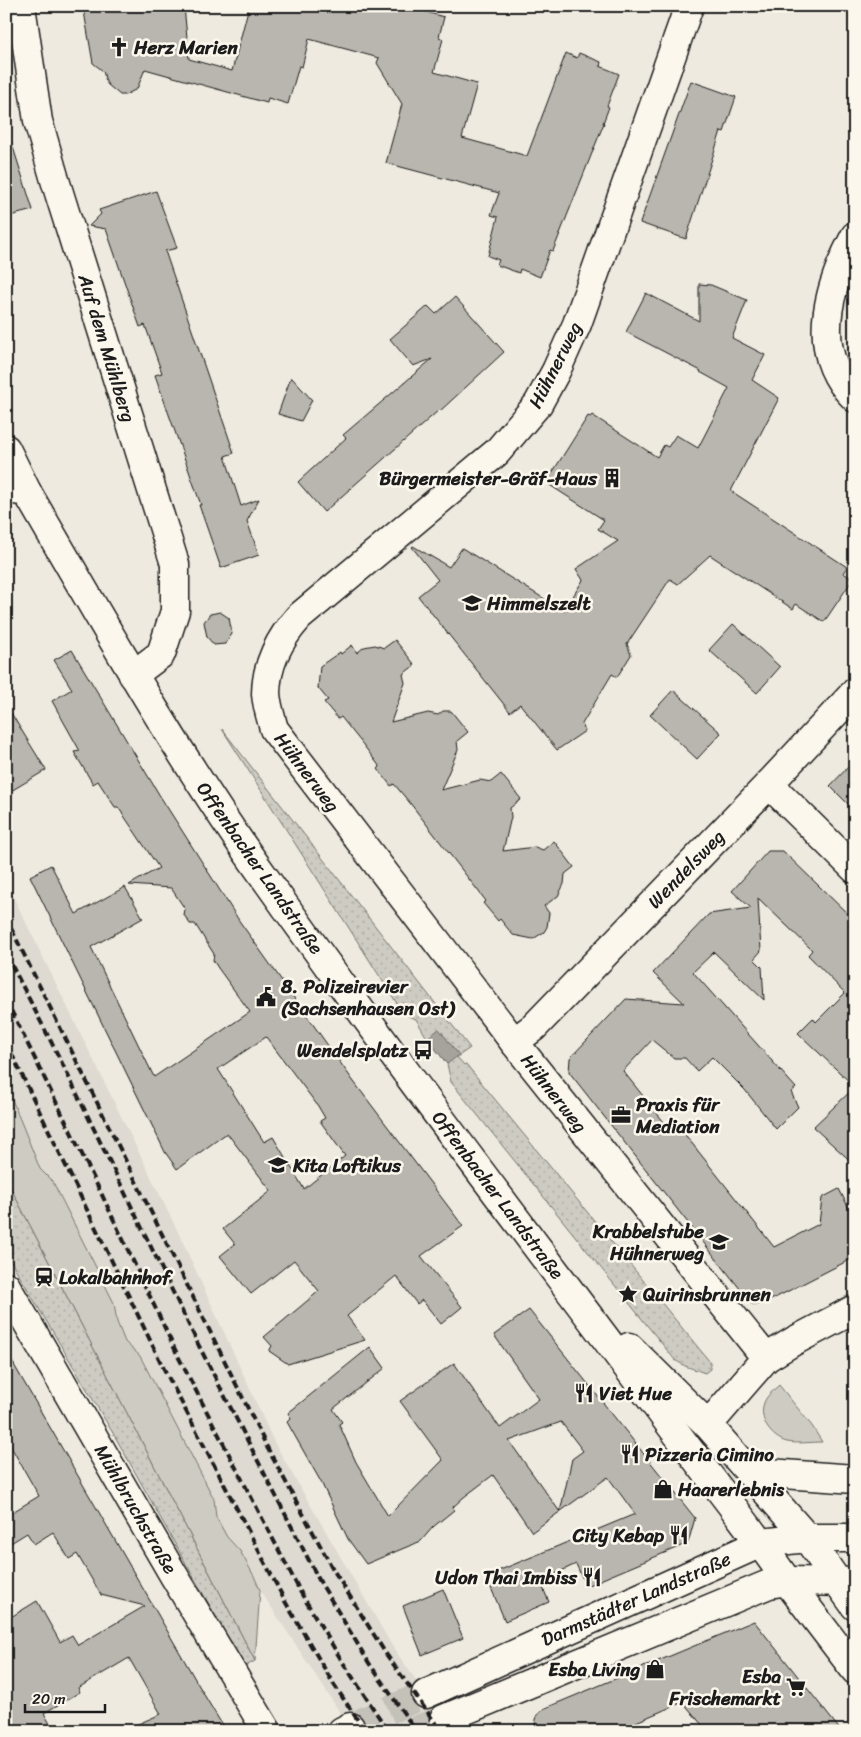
<svg xmlns="http://www.w3.org/2000/svg" width="861" height="1737" font-family="Sriracha,sans-serif">
  <style>
    .built { fill: #dedad1 }
    .grass { fill: #ceccc2; stroke: #75746f }
    .park { fill: url(#park-dots); stroke: #75746f }
    .water { fill: #a6a39d; stroke: #6f6d69 }
    .building { fill: #b9b6af; stroke: #1c1c1c; fill-rule: evenodd }
    .lines { fill: none; stroke-linecap: round; stroke-linejoin: round }
    .primary-tunnel { stroke: #c4c1b8; stroke-width: 28; stroke-dasharray: 28 14; stroke-linecap: butt }
    .street-casing { stroke: #1c1c1c; stroke-width: 31 }
    .secondary-casing { stroke: #1c1c1c; stroke-width: 31 }
    .primary-casing { stroke: #1c1c1c; stroke-width: 31 }
    .street { stroke: #fbf7ec; stroke-width: 28 }
    .secondary { stroke: #fbf7ec; stroke-width: 28 }
    .primary { stroke: #fbf7ec; stroke-width: 28 }
    .rail { stroke: #1c1c1c; stroke-width: 4; stroke-dasharray: 8 4; stroke-linecap: butt }
    .labels { text-anchor: middle; dominant-baseline: central; stroke-width: 5; stroke-linejoin: round; paint-order: stroke }
    .poi-label { font-size: 19px; font-weight: bold; fill: #1c1c1c; stroke: #fbf7ec; text-anchor: start }
    .street-label { font-size: 19px; fill: #1c1c1c; stroke: #fbf7ec }
  </style>
  <defs>
    <pattern id="park-dots" width="8" height="8" patternUnits="userSpaceOnUse" patternTransform="scale(1.25)"><rect width="8" height="8" fill="#ceccc2"/><path d="M2 2h.1M6 6h.1" fill="none" stroke="#b0afa6" stroke-width="1.8" stroke-linecap="round"/></pattern>
  </defs>
  <rect width="100%" height="100%" fill="#eeeadf"/>
  <filter id="ink" filterUnits="userSpaceOnUse"><feTurbulence type="fractalNoise" baseFrequency=".02" numOctaves="2"/><feDisplacementMap in="SourceGraphic" scale="10" xChannelSelector="R" yChannelSelector="G"/><feConvolveMatrix kernelMatrix="1 2 1 2 8 2 1 2 1" color-interpolation-filters="sRGB"/></filter>
  <g filter="url(#ink)">
    <polygon class="built" points="6,882 180,1236 275,1444 394,1649 452,1731 352,1731 260,1590 254,1576 240,1551 227,1537 216,1517 214,1499 140,1356 125,1342 117,1322 114,1303 53,1182 40,1169 9,1092 9,1082 6,1075"/>
    <g class="grass">
      <polygon points="6,1075 9,1082 9,1092 40,1169 53,1182 114,1303 117,1322 125,1342 140,1356 214,1499 216,1517 227,1537 240,1551 254,1576 260,1590 255,1661 6,1179"/>
      <path d="M779,1385L812,1426L822,1442C811,1442 798,1444 787,1442C771,1438 758,1419 764,1403C766,1396 774,1390 779,1385Z"/>
    </g>
    <g class="park">
      <polygon points="222,729 470,1048 457,1057 464,1065 466,1064 710,1362 710,1369 705,1373 685,1366 675,1360 451,1082 447,1064 427,1038 416,1019 408,1016 398,1005"/>
      <polygon points="6,1179 255,1661 244,1667 117,1440 6,1253"/>
    </g>
    <polygon class="water" points="439,1029 459,1055 447,1064 427,1038"/>
    <g class="building">
      <polygon points="83,6 184,6 189,59 232,71 249,6 404,6 444,17 439,37 443,39 434,72 477,84 462,138 527,156 566,53 577,58 579,53 601,62 600,66 619,74 607,106 609,107 603,123 604,123 553,251 550,250 540,277 520,269 519,273 497,265 499,260 488,256 498,217 491,215 499,193 386,163 402,104 377,63 379,58 309,39 302,67 299,66 288,104 268,98 267,103 145,69 137,89 125,95 120,95 108,85 106,82 103,71 93,63"/>
      <polygon points="691,81 736,97 724,132 721,131 686,239 640,223"/>
      <polygon points="6,141 11,141 33,210 6,217"/>
      <polygon points="156,191 177,248 165,251 234,453 225,456 241,506 259,499 247,521 259,555 221,568 199,505 201,505 155,375 162,373 145,325 140,327 106,229 89,226 101,214 99,210"/>
      <polygon points="699,284 711,285 747,300 732,338 765,355 752,380 779,398 731,491 847,567 843,573 853,579 824,622 796,604 793,609 710,555 678,584 670,579 627,644 631,655 617,677 612,674 582,724 585,731 557,750 520,704 510,712 418,596 438,580 412,547 413,546 449,567 462,548 564,611 583,580 576,569 618,541 598,529 604,520 548,484 547,481 588,416 590,417 592,415 657,457 664,445 668,447 676,435 698,448 729,388 700,372 701,371 626,332 646,293 699,321"/>
      <polygon points="455,297 504,352 440,411 439,410 324,512 298,482 300,480 346,438 343,435 432,359 413,366 390,339 428,306 436,314"/>
      <polygon points="291,377 312,400 301,421 278,414"/>
      <polygon points="220,612 229,618 232,634 225,644 214,645 207,637 204,622 210,614"/>
      <polygon points="733,624 780,667 757,693 709,650"/>
      <polygon points="395,640 415,665 403,674 405,683 391,722 428,713 438,715 443,711 451,711 468,732 457,741 458,750 441,790 480,780 491,782 501,774 521,799 510,808 511,817 503,851 535,847 543,850 554,841 574,867 565,874 564,884 558,896 544,906 549,913 547,927 544,932 533,939 513,935 500,919 498,921 483,903 486,901 410,803 394,784 391,786 378,769 380,767 361,742 341,717 338,719 324,702 328,700 318,688 320,666 340,652 341,654 352,645 357,653 364,647 375,645 384,648"/>
      <path d="M72,650L160,796L240,922L354,1082L463,1226L421,1256L462,1307L441,1324L422,1300L417,1304L396,1276L347,1316L365,1340L288,1364L269,1351L272,1346L264,1337L319,1291L294,1260L251,1294L220,1256L235,1244L223,1229L271,1191L227,1133L177,1169L165,1152L30,876L51,865L76,914L125,887L143,918L91,947L154,1077L250,1012L218,968L213,960L214,954L195,924H190L184,915L185,909L171,888L129,885L159,868L118,807H115L98,781L93,784L74,752L80,751L52,701L72,689L54,660ZM266,1037L318,1106L325,1118L320,1121L345,1156L304,1189L273,1137L264,1142L218,1069Z"/>
      <polygon points="673,690 721,733 697,759 650,715"/>
      <polygon points="6,705 46,770 6,794"/>
      <polygon points="855,760 855,811 830,786"/>
      <polygon points="768,851 783,851 855,921 855,1165 813,1127 855,1087 798,1033 813,1018 816,1022 845,993 808,955 812,950 758,898 761,951 754,959 762,967 764,1000 714,952 693,972 796,1088 791,1092 798,1107 776,1129 745,1090 712,1057 697,1071 685,1058 674,1058 652,1040 623,1071 672,1132 679,1127 774,1247 819,1224 822,1198 839,1189 855,1220 855,1257 763,1304 752,1304 569,1072 570,1058 626,999 684,1003 653,973 709,914 751,908 732,891"/>
      <path d="M529,1310L695,1518L688,1543L586,1586L576,1564L540,1581L549,1602L505,1621L486,1576L635,1514L608,1477L532,1532L493,1475L464,1497L453,1507L454,1510L433,1527L421,1541L366,1564L348,1539L321,1482L287,1422L291,1418L288,1413L370,1347L385,1368L333,1409L342,1422L339,1424L356,1462L388,1516L443,1460L400,1401L454,1363L500,1428L539,1399L494,1335ZM561,1422L583,1451L572,1459L560,1512L509,1441Z"/>
      <polygon points="6,1351 206,1698 226,1731 122,1731 161,1714 129,1658 78,1688 80,1692 44,1713 54,1731 6,1731 6,1620 37,1601 60,1642 72,1635 78,1645 145,1606 101,1595 77,1554 69,1559 53,1532 34,1544 27,1533 6,1546 6,1516 39,1496 6,1438"/>
      <polygon points="443,1589 463,1638 422,1655 403,1606"/>
      <polygon points="754,1621 841,1731 707,1731 683,1702 615,1731 533,1731 537,1716 543,1709"/>
    </g>
    <g class="lines">
      <g class="primary-tunnel">
        <polyline points="350,1727 426,1694"/>
        <polyline points="413,1731 444,1719"/>
      </g>
      <defs>
        <g id="street">
          <polyline points="21,6 38,121 55,180 175,564 175,611 161,654 133,675"/>
          <path d="M689,6L577,324L556,371L538,404L497,452L299,617C280,638 266,665 266,694C267,706 271,718 274,729L514,1042L766,1358"/>
          <path d="M855,236C828,287 808,352 855,398"/>
          <polyline points="769,784 855,869"/>
          <polyline points="514,1042 534,1027 769,784 855,692"/>
          <polyline points="6,1286 173,1574 267,1731"/>
          <polyline points="708,1425 766,1358 794,1341 855,1309"/>
        </g>
        <g id="secondary">
          <polyline points="6,449 27,492"/>
          <polyline points="787,1581 855,1670"/>
          <polyline points="837,1581 855,1606"/>
        </g>
        <g id="primary">
          <path d="M6,489L27,492C103,623 177,755 265,878C394,1060 530,1237 663,1415C704,1471 748,1524 787,1581"/>
          <polyline points="629,1347 708,1425 807,1538 837,1581"/>
          <polyline points="743,1464 769,1473 855,1479"/>
          <polyline points="426,1694 761,1543 807,1538 855,1538"/>
          <polyline points="444,1719 769,1584 787,1581 855,1582"/>
          <polyline points="342,1731 350,1727"/>
        </g>
      </defs>
      <use href="#street" class="street-casing"/>
      <use href="#secondary" class="secondary-casing"/>
      <use href="#primary" class="primary-casing"/>
      <use href="#street" class="street"/>
      <use href="#secondary" class="secondary"/>
      <use href="#primary" class="primary"/>
      <g class="rail">
        <polyline points="6,918 268,1449 334,1571 386,1654 441,1731"/>
        <polyline points="6,954 62,1063 199,1346 319,1580 369,1663 416,1731"/>
        <polyline points="6,1000 102,1195 179,1358 301,1593 342,1661 388,1731"/>
        <polyline points="6,1042 163,1367 286,1603 333,1683 365,1731"/>
      </g>
    </g>
  </g>
  <defs>
    <symbol id="church-bare" viewBox="-9 -9 18 18"><path d="M-1.2-6h2.4v3.5h3.3v2.4h-3.3V6h-2.4V-.1h-3.3v-2.4h3.3Z" fill="#1c1c1c" stroke="#fbf7ec" stroke-width="2.5" paint-order="stroke"/></symbol>
    <symbol id="building-bare" viewBox="-9 -9 18 18"><path d="M-4-6H4V6H1V3H-1V6H-4ZM-2.5-4.3h1.7v1.8h-1.7ZM.8-4.3h1.7v1.8H.8ZM-2.5-1h1.7V.8h-1.7ZM.8-1h1.7V.8H.8Z" fill="#1c1c1c" stroke="#fbf7ec" stroke-width="2.5" paint-order="stroke"/></symbol>
    <symbol id="school-bare" viewBox="-9 -9 18 18"><path d="M0-5L7-2L0 1L-7-2ZM-4 1L0 2.5L4 1V4Q0 6-4 4Z" fill="#1c1c1c" stroke="#fbf7ec" stroke-width="2.5" paint-order="stroke"/></symbol>
    <symbol id="civic-bare" viewBox="-9 -9 18 18"><path d="M-.6-6.5H3V-4.5H.6V-3L4-1V1h2V6H-6V1h2V-1L-.6-3ZM-1.2 2.5V6h2.4V2.5Z" fill="#1c1c1c" stroke="#fbf7ec" stroke-width="2.5" paint-order="stroke"/></symbol>
    <symbol id="bus-bare" viewBox="-9 -9 18 18"><path d="M-5-6H5V4H4V6H2V4H-2V6H-4V4H-5ZM-3.5-4V0h7V-4ZM-3.5 1.2v1.5H-2V1.2ZM2 1.2v1.5H3.5V1.2Z" fill="#1c1c1c" stroke="#fbf7ec" stroke-width="2.5" paint-order="stroke"/></symbol>
    <symbol id="office-bare" viewBox="-9 -9 18 18"><path d="M-6-3h4V-5.5h4V-3h4V5H-6ZM-1-4.5V-3h2v-1.5ZM-6 0V1H6V0Z" fill="#1c1c1c" stroke="#fbf7ec" stroke-width="2.5" paint-order="stroke"/></symbol>
    <symbol id="station-bare" viewBox="-9 -9 18 18"><path d="M-3-6H3Q5-6 5-4V2Q5 4 3 4L4.5 6H3L1.5 4h-3L-3 6H-4.5L-3 4Q-5 4-5 2V-4Q-5-6-3-6ZM-3.5-4v3h7v-3ZM-3.5 1v1.5H-2V1ZM2 1v1.5H3.5V1Z" fill="#1c1c1c" stroke="#fbf7ec" stroke-width="2.5" paint-order="stroke"/></symbol>
    <symbol id="sight-bare" viewBox="-9 -9 18 18"><path d="M0-6L1.8-2.2L6-1.7L2.9 1.2L3.7 5.4L0 3.3L-3.7 5.4L-2.9 1.2L-6-1.7L-1.8-2.2Z" fill="#1c1c1c" stroke="#fbf7ec" stroke-width="2.5" paint-order="stroke"/></symbol>
    <symbol id="restaurant-bare" viewBox="-9 -9 18 18"><path d="M-5-6h1v4h1v-4h1v4h1v-4h1v5L-1.5 .5V6h-2V.5L-5-1ZM5-6V6H3V1.5H1.5Q1.5-4 5-6Z" fill="#1c1c1c" stroke="#fbf7ec" stroke-width="2.5" paint-order="stroke"/></symbol>
    <symbol id="shop-bare" viewBox="-9 -9 18 18"><path d="M-5-2.5h2.3a2.7 3.5 0 0 1 5.4 0H5L5.5 6h-11ZM-1.5-2.5h3a1.5 2.3 0 0 0-3 0Z" fill="#1c1c1c" stroke="#fbf7ec" stroke-width="2.5" paint-order="stroke"/></symbol>
    <symbol id="supermarket-bare" viewBox="-9 -9 18 18"><path d="M-6-5.5h2.5l.6 2H6L4.5 2H-2.5L-4.4-4H-6ZM-1.5 3.2a1.3 1.3 0 1 0 .1 0ZM3 3.2a1.3 1.3 0 1 0 .1 0Z" fill="#1c1c1c" stroke="#fbf7ec" stroke-width="2.5" paint-order="stroke"/></symbol>
  </defs>
  <g fill-rule="evenodd">
    <use href="#church-bare" x="105" y="33" width="28" height="28"/>
    <use href="#building-bare" x="598" y="464" width="28" height="28"/>
    <use href="#school-bare" x="458" y="589" width="28" height="28"/>
    <use href="#civic-bare" x="252" y="983" width="28" height="28"/>
    <use href="#bus-bare" x="409" y="1036" width="28" height="28"/>
    <use href="#office-bare" x="607" y="1101" width="28" height="28"/>
    <use href="#school-bare" x="264" y="1151" width="28" height="28"/>
    <use href="#school-bare" x="705" y="1228" width="28" height="28"/>
    <use href="#station-bare" x="30" y="1263" width="28" height="28"/>
    <use href="#sight-bare" x="614" y="1280" width="28" height="28"/>
    <use href="#restaurant-bare" x="570" y="1379" width="28" height="28"/>
    <use href="#restaurant-bare" x="616" y="1440" width="28" height="28"/>
    <use href="#shop-bare" x="649" y="1475" width="28" height="28"/>
    <use href="#restaurant-bare" x="665" y="1521" width="28" height="28"/>
    <use href="#restaurant-bare" x="578" y="1563" width="28" height="28"/>
    <use href="#shop-bare" x="641" y="1655" width="28" height="28"/>
    <use href="#supermarket-bare" x="782" y="1673" width="28" height="28"/>
  </g>
  <g class="labels">
    <g class="poi-label">
      <text x="134" y="47">Herz Marien</text>
      <text x="597" y="478" text-anchor="end">Bürgermeister-Gräf-Haus</text>
      <text x="487" y="603">Himmelszelt</text>
      <text x="281" y="986">8. Polizeirevier<tspan x="281" dy="22">(Sachsenhausen Ost)</tspan></text>
      <text x="408" y="1050" text-anchor="end">Wendelsplatz</text>
      <text x="636" y="1104">Praxis für<tspan x="636" dy="22">Mediation</tspan></text>
      <text x="293" y="1165">Kita Loftikus</text>
      <text x="704" y="1231" text-anchor="end">Krabbelstube<tspan x="704" dy="22">Hühnerweg</tspan></text>
      <text x="59" y="1277">Lokalbahnhof</text>
      <text x="643" y="1294">Quirinsbrunnen</text>
      <text x="599" y="1393">Viet Hue</text>
      <text x="645" y="1454">Pizzeria Cimino</text>
      <text x="678" y="1489">Haarerlebnis</text>
      <text x="664" y="1535" text-anchor="end">City Kebap</text>
      <text x="577" y="1577" text-anchor="end">Udon Thai Imbiss</text>
      <text x="640" y="1669" text-anchor="end">Esba Living</text>
      <text x="781" y="1676" text-anchor="end">Esba<tspan x="781" dy="22">Frischemarkt</tspan></text>
    </g>
    <g class="street-label">
      <text transform="translate(107 348) rotate(73)">Auf dem Mühlberg</text>
      <text transform="translate(555 365) rotate(-63)">Hühnerweg</text>
      <text transform="translate(307 772) rotate(53)">Hühnerweg</text>
      <text transform="translate(260 868) rotate(55)">Offenbacher Landstraße</text>
      <text transform="translate(686 869) rotate(-46)">Wendelsweg</text>
      <text transform="translate(554 1093) rotate(52)">Hühnerweg</text>
      <text transform="translate(498 1195) rotate(53)">Offenbacher Landstraße</text>
      <text transform="translate(136 1509) rotate(60)">Mühlbruchstraße</text>
      <text transform="translate(636 1599) rotate(-24)">Darmstädter Landstraße</text>
    </g>
  </g>
  <rect width="861" height="1737" fill="none" stroke="#fbf7ec" stroke-width="25"/>
  <rect x="12" y="12" width="836" height="1712" fill="none" stroke="#1c1c1c" stroke-width="2" filter="url(#ink)"/>
  <path d="M25 1704v8h80v-8" fill="none" stroke="#1c1c1c" stroke-width="2.5"/>
  <text x="32" y="1704" font-size="15" fill="#1c1c1c" stroke="#fbf7ec" stroke-width="4" paint-order="stroke">20 m</text>
</svg>
